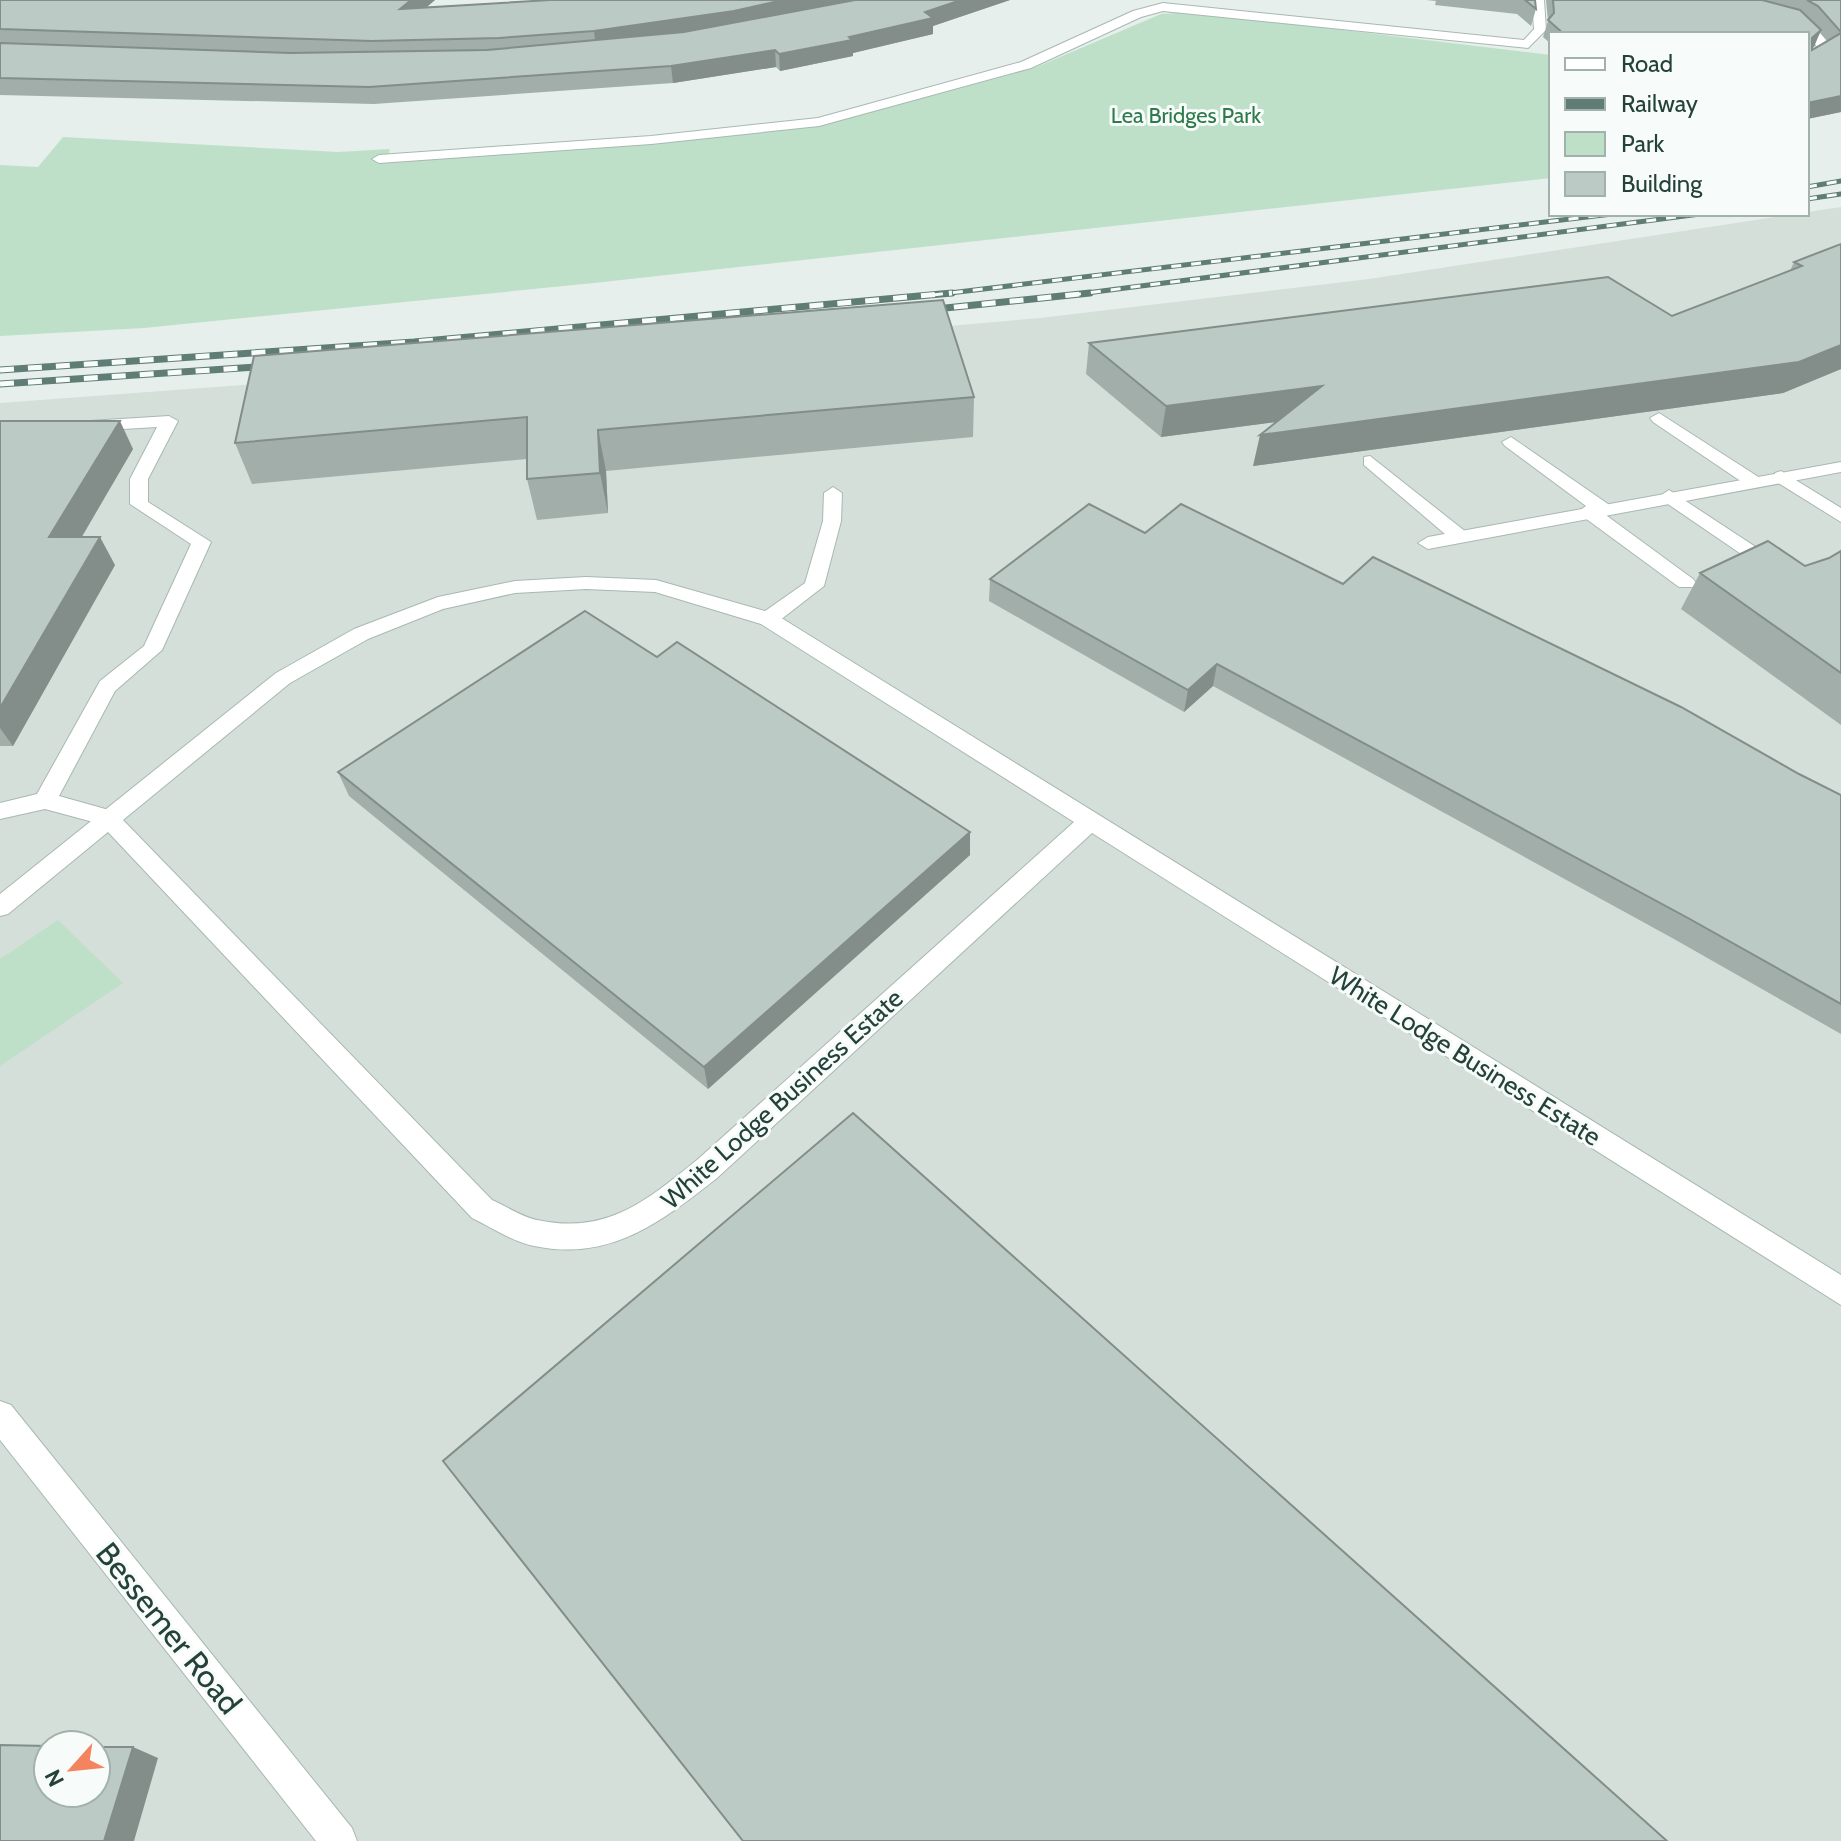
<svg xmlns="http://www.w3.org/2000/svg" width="1841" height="1841" font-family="Cabin,sans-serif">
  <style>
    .built { fill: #d4dfda; fill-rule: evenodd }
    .green { fill: #bfe0c8 }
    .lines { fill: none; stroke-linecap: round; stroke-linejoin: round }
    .service-casing { stroke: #a8b8b2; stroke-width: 2 }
    .minor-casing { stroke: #a8b8b2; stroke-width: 2 }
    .service { fill: #fff; fill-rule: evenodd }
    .minor { fill: #fff; fill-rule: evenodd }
    .rail-far1-casing { stroke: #5f7d75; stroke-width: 5 }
    .rail-casing { stroke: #5f7d75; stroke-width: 7 }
    .rail-far1 { stroke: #f7fbf9; stroke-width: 3; stroke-dasharray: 10; stroke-linecap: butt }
    .rail { stroke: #f7fbf9; stroke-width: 5; stroke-dasharray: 14; stroke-linecap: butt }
    .wall { fill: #a1aea9; fill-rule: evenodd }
    .shaded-wall { fill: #838d89 }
    .building { fill: #bbcac4; stroke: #838d89; stroke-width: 2 }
    .labels { text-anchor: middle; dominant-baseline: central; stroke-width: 6; stroke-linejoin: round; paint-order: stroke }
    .far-park-label { font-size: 22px; fill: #2d7a4b; stroke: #f7fbf9 }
    .street-label { font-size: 26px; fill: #24423a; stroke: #f7fbf9 }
    .near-street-label { font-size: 32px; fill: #24423a; stroke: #f7fbf9 }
  </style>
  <rect width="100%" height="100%" fill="#e6efeb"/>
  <path class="built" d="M1841,207V1841H0V403L457,369L1040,318L1369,279ZM48,1745H96V1793H48Z"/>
  <g class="green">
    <polygon points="1194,12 1551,55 1551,178 594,283 144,328 0,336 0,165 38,167 63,137 338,152 390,149 387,159 838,120 1034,68 1161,14"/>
    <polygon points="58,920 123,983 0,1066 0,959"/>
  </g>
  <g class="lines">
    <defs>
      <g id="service">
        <polygon points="1532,0 1544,0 1546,30 1528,48 1163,11 1141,17 1031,68 819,126 651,144 379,163 372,159 379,155 651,136 818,118 1021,62 1133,11 1163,3 1524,40 1534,29"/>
        <polygon points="1659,413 1760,478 1760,486 1748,486 1653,422 1650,418"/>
        <polygon points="169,416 178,421 148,479 148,502 211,542 162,650 115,691 59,796 116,812 119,818 116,824 108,826 45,809 0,819 0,803 37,794 100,681 144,646 191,544 130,504 130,479 157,427 89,431 80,426 89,421"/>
        <polygon points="1511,437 1608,504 1610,508 1603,513 1693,579 1696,583 1693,587 1679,587 1581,515 1579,511 1586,506 1505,446 1502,442"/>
        <polygon points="1370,456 1466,532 1466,540 1452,540 1364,465 1364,457"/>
        <polygon points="1781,471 1841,508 1841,522 1775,481 1775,473"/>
        <polygon points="833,487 842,493 841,521 824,586 775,624 761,624 758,619 761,614 805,583 823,521 824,493"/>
        <polygon points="1669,490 1783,565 1786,569 1783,573 1769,573 1662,500 1660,496"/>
      </g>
      <g id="minor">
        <path d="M1788,17C1805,16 1830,35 1830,52L1807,65V55L1818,48L1807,34L1788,23Z"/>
        <polygon points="1841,462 1841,472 1428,549 1418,543 1428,537"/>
        <path d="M586,577L656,580L775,614L1841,1275V1305L1092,833L717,1178C661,1222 610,1262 534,1246C513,1242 491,1227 472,1218L108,832L8,914L0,916V894L276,673L354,629L438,597L515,581ZM586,589L655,592L761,624L1074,822L697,1160C646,1201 607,1235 537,1220C522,1217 506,1206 492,1200L123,820L290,683L368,639L443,609L515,593Z"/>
        <polygon points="0,1401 11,1405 352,1828 357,1841 316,1841 0,1440"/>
      </g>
    </defs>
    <use href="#service" class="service-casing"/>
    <use href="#minor" class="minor-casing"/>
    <use href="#service" class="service"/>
    <use href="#minor" class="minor"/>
    <defs>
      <g id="rail-far1">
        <polyline points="1807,187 1841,181"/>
        <polyline points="1807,199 1841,194"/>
        <polyline points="933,295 1612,214"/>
        <polyline points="1071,295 1700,214"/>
      </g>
      <g id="rail">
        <polyline points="926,310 1090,293"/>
        <polyline points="0,370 414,342 952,293"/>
        <polyline points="0,384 272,366"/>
      </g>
    </defs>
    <use href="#rail-far1" class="rail-far1-casing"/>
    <use href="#rail" class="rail-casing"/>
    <use href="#rail-far1" class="rail-far1"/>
    <use href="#rail" class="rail"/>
  </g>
  <g class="wall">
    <polygon points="0,0 435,0 426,7 550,0 1010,0 933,26 933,34 853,53 853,56 780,71 776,67 673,83 374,104 0,95"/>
    <polygon points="1426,0 1535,0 1536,9 1531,26 1517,14 1435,5 1436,1"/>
    <path d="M1546,0H1841V112L1807,119V34H1551V44L1543,37L1548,21ZM1820,33L1827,41L1812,50V48Z"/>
    <polygon points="1841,244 1841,369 1783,393 1253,466 1276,422 1161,437 1086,374 1089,343 1672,316 1790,271 1794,262"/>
    <polygon points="254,356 974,397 973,437 606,471 608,513 537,520 527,479 527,459 252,484 235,443"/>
    <polygon points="0,421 133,449 82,537 115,565 13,746 0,746"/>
    <polygon points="1145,533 1343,584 1799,774 1841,795 1841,1034 1674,939 1213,686 1184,712 989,601 990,579"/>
    <polygon points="1841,551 1841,725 1681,609 1700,573 1805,566 1829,558"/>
    <polygon points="657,657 970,832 970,855 708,1089 349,796 338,772"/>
  </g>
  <g class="shaded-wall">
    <polygon points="411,0 435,0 405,26 400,9"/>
    <polygon points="783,0 859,0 596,48 594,31"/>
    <polygon points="961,0 1010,0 933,26 933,34 853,53 853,56 780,71 779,54 849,37"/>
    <polygon points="1821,30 1814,47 1807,53 1812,38"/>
    <polygon points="775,50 776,67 673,83 671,66"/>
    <polygon points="1841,96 1841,112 1807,119 1807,103"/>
    <polygon points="1841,345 1841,369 1783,393 1253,466 1260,435"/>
    <polygon points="1322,386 1315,417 1161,437 1166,406"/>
    <polygon points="120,421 133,449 65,565 49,537"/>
    <polygon points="598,430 606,471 608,513 600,473"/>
    <polygon points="100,537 115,565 13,746 0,728 0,708"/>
    <polygon points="1217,664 1213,686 1184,712 1188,690"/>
    <polygon points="970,832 970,855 708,1089 704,1067"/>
    <polygon points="133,1747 158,1758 134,1841 104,1841"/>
  </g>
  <g class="building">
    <polygon points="0,0 411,0 400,9 550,0 783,0 734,11 594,31 499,38 372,41 0,29"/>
    <polygon points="855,0 961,0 925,12 933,18 849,37 852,40 779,54 775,50 671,66 369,87 0,78 0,43 290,53 487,50 684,32"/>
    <polygon points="1525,0 1535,0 1536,9"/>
    <polygon points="1553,0 1762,0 1800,10 1821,30 1812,38 1812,50 1841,33 1841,96 1807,103 1807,34 1564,34 1548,20 1554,13"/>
    <polygon points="1807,0 1841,0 1841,32 1818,6"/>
    <polygon points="1841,244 1841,345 1799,362 1260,435 1322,386 1166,406 1089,343 1608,277 1672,316 1802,266 1794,262"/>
    <polygon points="943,300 974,397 598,430 600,473 527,479 527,417 235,443 254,356"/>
    <polygon points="0,421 120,421 49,537 100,537 0,708"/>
    <polygon points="1089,504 1145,533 1181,504 1343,584 1373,557 1681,707 1799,774 1841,795 1841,1004 1688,918 1217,664 1188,690 990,579"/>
    <polygon points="1768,541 1805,566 1829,558 1841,551 1841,673 1700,573"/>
    <polygon points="585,611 657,657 677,642 970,832 704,1067 338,772"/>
    <polygon points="853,1113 1667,1841 743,1841 443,1461"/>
    <polygon points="0,1745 48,1746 48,1793 96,1793 96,1747 133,1747 104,1841 0,1841"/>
  </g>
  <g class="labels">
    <g class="far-park-label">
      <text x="1186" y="115">Lea Bridges Park</text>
    </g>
    <g class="street-label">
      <text transform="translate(1465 1056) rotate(32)">White Lodge Business Estate</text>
      <text transform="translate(782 1099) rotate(-42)">White Lodge Business Estate</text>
    </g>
    <g class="near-street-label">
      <text transform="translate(169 1628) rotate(51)">Bessemer Road</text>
    </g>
  </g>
  <rect x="1549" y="32" width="260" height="184" fill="#f7fbf9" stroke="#a3b1ad" stroke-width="2"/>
  <rect x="1565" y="58" width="40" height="12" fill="#ffffff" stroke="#a3b1ad" stroke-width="2"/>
  <text x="1621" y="72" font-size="24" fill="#24423a">Road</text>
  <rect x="1565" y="98" width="40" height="12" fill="#5f7d75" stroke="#a3b1ad" stroke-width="2"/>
  <text x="1621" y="112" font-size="24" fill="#24423a">Railway</text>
  <rect x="1565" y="132" width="40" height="24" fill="#bfe0c8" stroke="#a3b1ad" stroke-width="2"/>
  <text x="1621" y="152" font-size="24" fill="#24423a">Park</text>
  <rect x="1565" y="172" width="40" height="24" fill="#bbcac4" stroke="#a3b1ad" stroke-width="2"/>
  <text x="1621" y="192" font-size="24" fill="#24423a">Building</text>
  <g transform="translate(72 1769) rotate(243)"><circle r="38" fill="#f7fbf9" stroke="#a3b1ad" stroke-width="2"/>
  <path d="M0-6L14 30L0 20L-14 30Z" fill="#f4845f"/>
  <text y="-12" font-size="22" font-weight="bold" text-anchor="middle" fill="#24423a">N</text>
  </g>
</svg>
